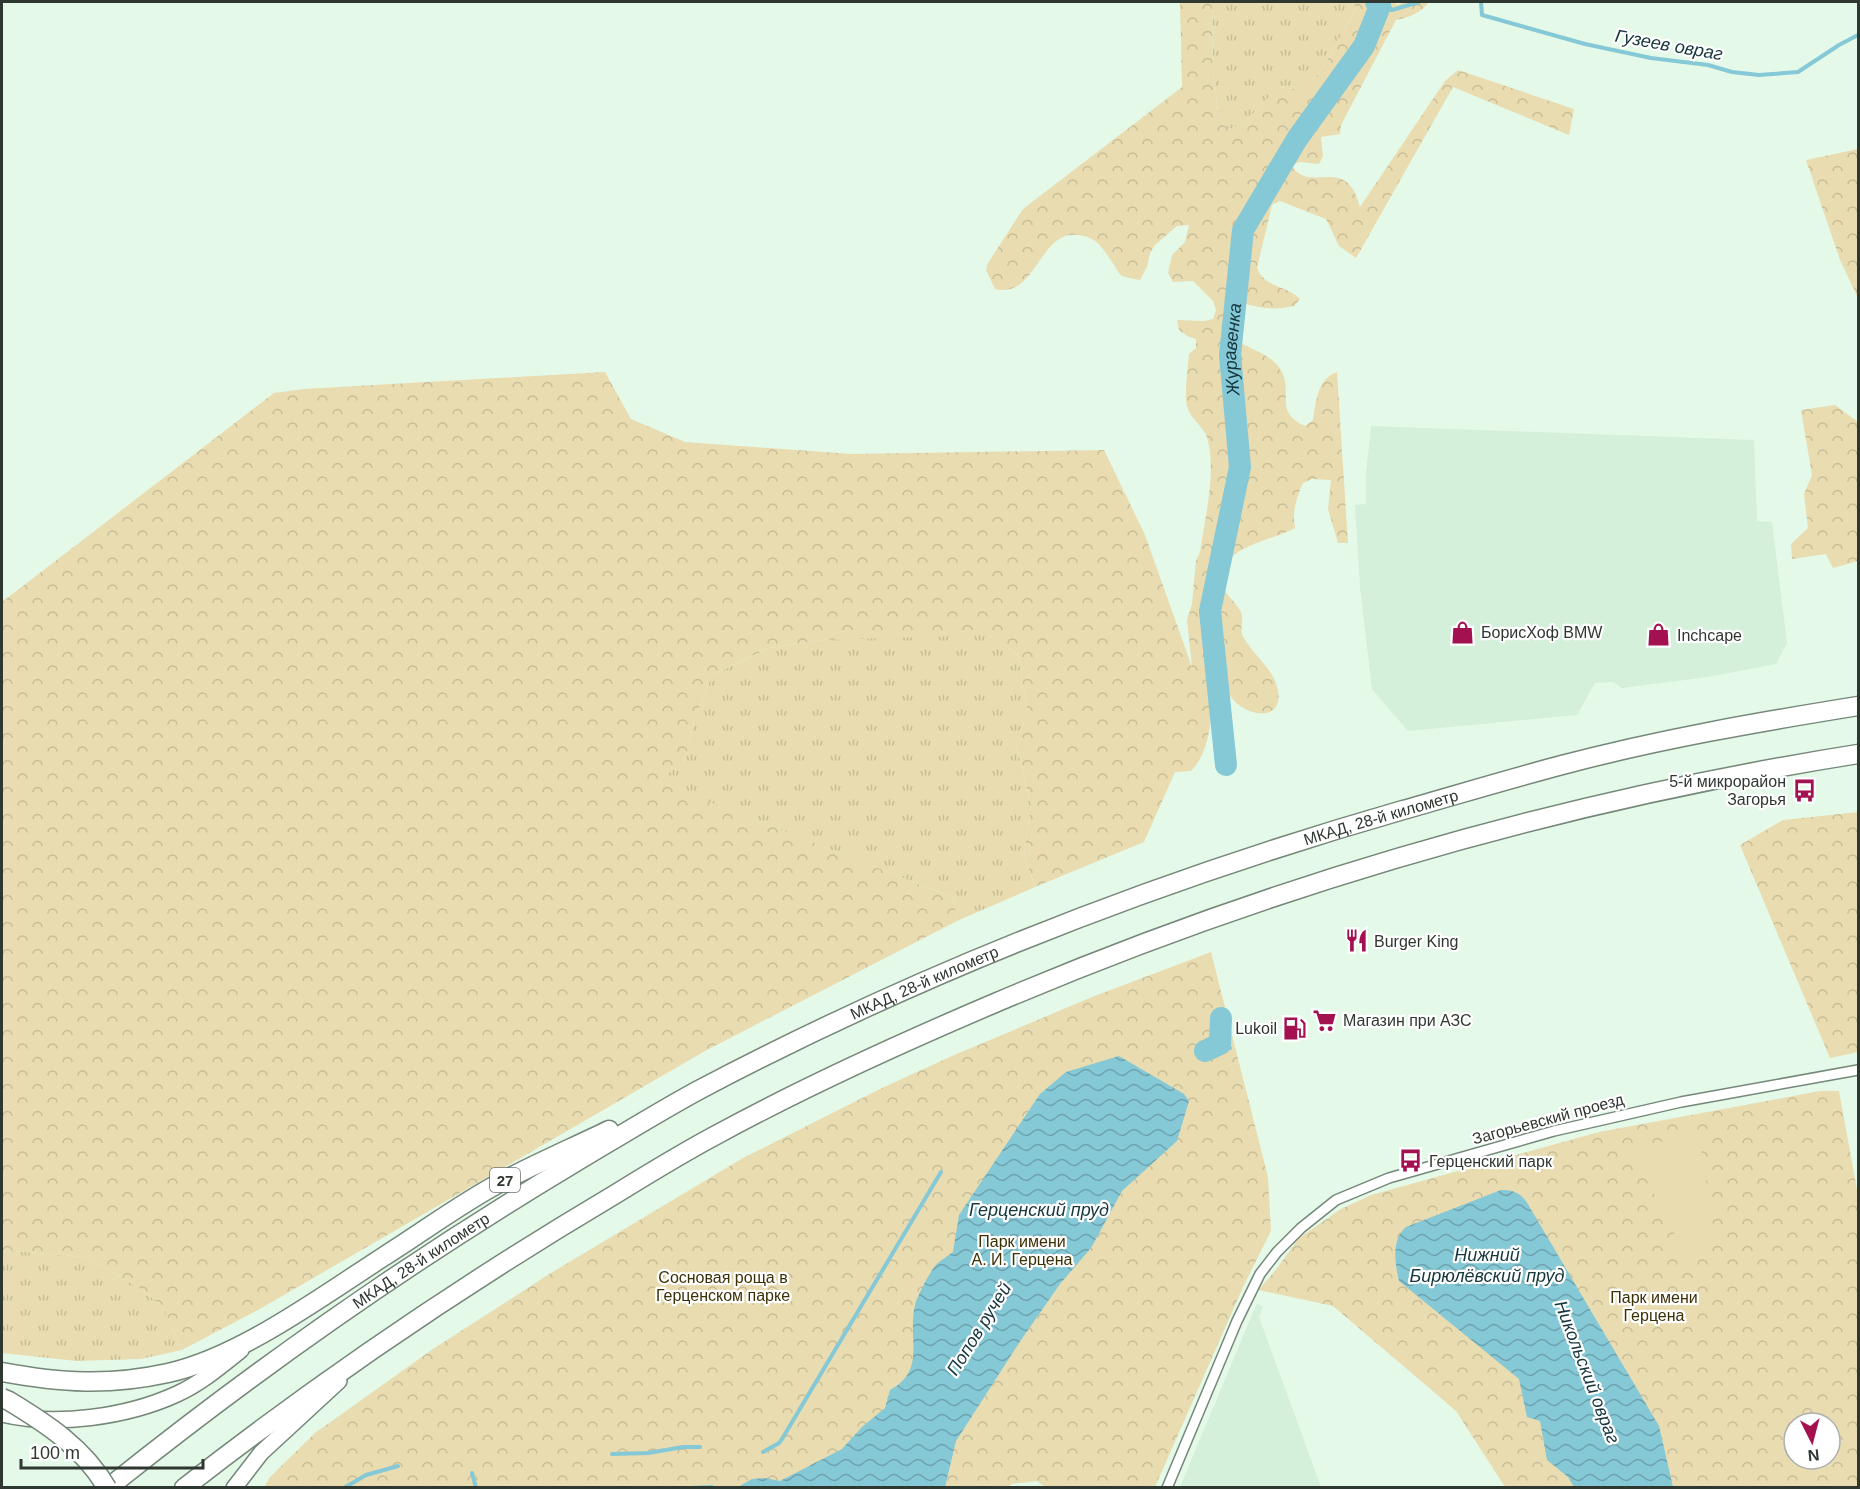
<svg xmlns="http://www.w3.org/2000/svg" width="1860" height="1489" font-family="Arial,sans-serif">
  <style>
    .built { fill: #d4efda }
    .grass { fill: url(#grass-tufts) }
    .forest { fill: url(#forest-crowns); fill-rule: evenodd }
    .garden { fill: #e9dcb1 }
    .water { fill: url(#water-waves) }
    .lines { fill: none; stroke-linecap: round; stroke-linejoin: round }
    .stream { stroke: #85c8d6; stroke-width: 4 }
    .river { stroke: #85c8d6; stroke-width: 22 }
    .street-casing { stroke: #758779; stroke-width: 12 }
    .primary-casing { stroke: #758779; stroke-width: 18 }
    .highway-casing { stroke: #758779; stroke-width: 21 }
    .street { stroke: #fff; stroke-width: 9 }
    .primary { stroke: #fff; stroke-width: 15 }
    .highway { stroke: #fff; stroke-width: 18 }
    .highway-bridge-casing { stroke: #758779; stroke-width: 21; stroke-linecap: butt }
    .highway-bridge { stroke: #fff; stroke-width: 18 }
    .labels { text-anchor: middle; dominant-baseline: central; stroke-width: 4.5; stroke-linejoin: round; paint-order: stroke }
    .shield { fill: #fff; stroke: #6d736f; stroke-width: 1.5 }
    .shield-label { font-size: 15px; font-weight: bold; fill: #2f3731 }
    .poi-label { font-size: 16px; fill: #2f3731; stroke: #fff; text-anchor: start }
    .street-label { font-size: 16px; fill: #2f3731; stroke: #fff }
    .park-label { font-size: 16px; fill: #3c3005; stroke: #fff }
    .water-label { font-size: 18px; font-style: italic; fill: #15363d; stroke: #fff }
  </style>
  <defs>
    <pattern id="grass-tufts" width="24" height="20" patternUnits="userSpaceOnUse" patternTransform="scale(1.5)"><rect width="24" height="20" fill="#e9dcb1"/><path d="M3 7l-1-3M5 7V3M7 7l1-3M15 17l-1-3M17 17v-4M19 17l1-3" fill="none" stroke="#c8bd99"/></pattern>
    <pattern id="forest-crowns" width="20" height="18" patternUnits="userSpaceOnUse" patternTransform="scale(1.5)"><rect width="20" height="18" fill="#e9dcb1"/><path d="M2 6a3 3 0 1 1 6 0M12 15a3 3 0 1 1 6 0" fill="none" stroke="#c8bd99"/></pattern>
    <pattern id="water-waves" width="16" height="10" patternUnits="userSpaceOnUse" patternTransform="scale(1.5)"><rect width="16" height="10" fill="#85c8d6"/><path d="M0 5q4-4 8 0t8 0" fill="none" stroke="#6da3ae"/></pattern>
  </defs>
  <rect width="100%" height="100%" fill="#e5f9e9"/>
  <g class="built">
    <polygon points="1371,426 1754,440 1757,521 1772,522 1787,643 1776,664 1708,677 1622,688 1613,682 1595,683 1577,715 1408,731 1372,689 1360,587 1355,505 1366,504 1366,474"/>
    <polygon points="1257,1303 1263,1307 1259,1317 1321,1487 1180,1487"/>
  </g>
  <g class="grass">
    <polygon points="1212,2 1353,2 1356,9 1322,69 1305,90 1279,87 1242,125 1229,129 1219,121 1213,69"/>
    <polygon points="924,635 989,635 1018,655 1028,713 1016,743 1031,804 1024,854 1035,887 957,921 954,898 655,781 684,763 695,718 712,675 769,648 822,640"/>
    <polygon points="2,1250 85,1257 136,1286 162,1305 182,1350 141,1359 77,1361 2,1353"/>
  </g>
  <g class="forest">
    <path d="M1180,2H1212L1213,69L1219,121L1229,129L1242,125L1279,87L1305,90L1322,69L1356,9L1353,2H1394L1397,5L1404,2H1429C1421,13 1410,17 1396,20L1341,125L1340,134L1321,137L1323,156L1319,164L1300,162L1291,165C1310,196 1346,152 1360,207L1445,81L1458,70L1574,109L1569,135L1453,87L1356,258L1339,246L1326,219L1280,201L1272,205L1257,268C1266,289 1285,284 1300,299L1294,306C1277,310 1263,309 1246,304L1233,318L1228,336C1243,347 1271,353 1280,369C1295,392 1272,411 1305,426L1313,420C1316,402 1317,379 1337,372L1348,543H1338L1328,509L1331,480L1312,479L1303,483C1296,499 1292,511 1295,528C1275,540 1230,544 1223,572C1218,592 1233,597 1241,612C1245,621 1238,629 1244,638C1253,655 1272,667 1277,687C1287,722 1247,719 1231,697C1222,684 1224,669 1218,654H1208C1213,688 1217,745 1191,771L1175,772L1144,842L1035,887L1024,854L1031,804L1016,743L1028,713L1018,655L989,635L822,640L769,648L712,675L695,718L684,763L656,781L954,898L957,921L705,1051L258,1310L182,1350L162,1305L136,1286L85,1257L2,1250V602L274,393L304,389L605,372L631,419L685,442L852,454L1104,450L1145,535L1192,667L1187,620L1192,604L1196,561L1200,552C1205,517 1216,476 1208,441C1206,428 1190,419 1187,406C1184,395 1188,367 1189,354L1196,348V339L1187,336L1179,330L1177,320L1204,321L1213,319L1216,310L1213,301L1193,281L1173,282L1168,273L1172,255L1185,242L1189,225L1177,226L1155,245L1150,253L1147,267L1140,280C1135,279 1127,278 1122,276C1119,274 1116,268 1114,265C1103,249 1098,237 1077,235C1039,231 1036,299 995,289L986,270L988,263L1023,209L1182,87Z"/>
    <polygon points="1858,149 1858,298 1840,260 1806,160"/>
    <polygon points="1835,405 1858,422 1858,561 1833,568 1826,554 1792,559 1791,544 1808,528 1804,494 1812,475 1801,410"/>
    <polygon points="1858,812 1858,1052 1830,1058 1740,845 1783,820"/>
    <polygon points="1211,952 1268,1177 1271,1231 1244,1285 1155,1487 1045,1487 1037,1481 1012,1484 1007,1488 264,1488 270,1477 315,1433 433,1349 551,1273 743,1158 882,1088 952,1056 1092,997"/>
    <path d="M1820,1091H1839L1858,1195V1487H1505L1456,1411L1333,1306L1258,1290L1274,1272L1299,1238L1341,1209L1371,1195L1599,1132ZM1794,1423H1830V1459H1794Z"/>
  </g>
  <polygon class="garden" points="1699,1136 1716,1244 1684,1253 1632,1150 1670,1139"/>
  <g class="water">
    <path d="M1119,1056L1184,1094L1189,1101L1177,1141L1122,1191L1091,1248L1060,1284L1019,1343L956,1441L945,1487H738L752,1479L765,1478L780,1481L842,1449L862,1427L885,1408L890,1390C927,1370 907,1338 915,1305C917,1297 931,1269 937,1264C942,1259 948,1256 953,1252L959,1215L1040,1094L1066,1072Z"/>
    <path d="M1501,1190C1512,1190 1519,1192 1526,1201L1659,1426L1673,1487H1574L1568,1477L1547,1460L1540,1421L1527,1417L1519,1379L1399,1281C1395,1263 1391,1240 1406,1227Z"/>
  </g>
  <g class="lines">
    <g class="stream">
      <polyline points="1481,2 1482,15 1585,44 1651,58 1708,65 1732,72 1759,75 1798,72 1839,45 1858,35"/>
      <polyline points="1380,6 1392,10 1419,2"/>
      <polyline points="1220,1044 1230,1048"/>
      <polyline points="763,1452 779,1443 782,1439 941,1172"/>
      <polyline points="612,1454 648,1453 683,1447 700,1447"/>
      <polyline points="472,1473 476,1488"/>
      <polyline points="344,1488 366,1475 398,1466"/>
      <polyline points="690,1488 712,1487"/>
    </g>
    <g class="river">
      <path id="s1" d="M1226,765L1210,611L1240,467L1230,355L1243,230L1297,139L1364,46L1380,6L1376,2"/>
      <polyline points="1205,1051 1220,1044 1221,1018"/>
    </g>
    <defs>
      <polyline id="street" points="1167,1488 1237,1321 1260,1274 1277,1252 1301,1228 1336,1200 1389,1178 1554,1131 1681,1102 1858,1070"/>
      <g id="primary">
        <path d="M2,1414C55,1427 127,1417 177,1394C201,1383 221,1366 241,1350"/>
        <polyline points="234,1488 261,1453 339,1381"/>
      </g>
      <g id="highway">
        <path d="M2,1372C61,1383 109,1386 168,1373C240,1357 321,1297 383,1257C423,1232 461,1203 503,1181C537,1163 574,1147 609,1130"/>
        <path id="s2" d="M108,1488C255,1370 409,1262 571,1165C613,1140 655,1114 697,1091C922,972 1159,880 1403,810C1456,795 1509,779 1562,765C1660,739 1759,722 1858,706"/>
        <path d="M184,1488C321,1381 464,1284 614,1195C648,1174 682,1153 718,1134C808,1085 901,1043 995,1003C1272,885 1561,801 1858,754"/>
      </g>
    </defs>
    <use href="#street" class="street-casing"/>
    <use href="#primary" class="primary-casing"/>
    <use href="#highway" class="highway-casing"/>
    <use href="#street" class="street"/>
    <use href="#primary" class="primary"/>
    <use href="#highway" class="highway"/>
    <defs>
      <path id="highway-bridge" d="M2,1398L9,1401C47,1424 84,1448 107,1488"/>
    </defs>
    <use href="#highway-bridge" class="highway-bridge-casing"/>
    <use href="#highway-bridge" class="highway-bridge"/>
  </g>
  <defs>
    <symbol id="shop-bare" viewBox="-9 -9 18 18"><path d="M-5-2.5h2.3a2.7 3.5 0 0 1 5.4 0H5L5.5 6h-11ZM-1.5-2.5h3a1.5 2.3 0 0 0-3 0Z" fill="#a41150" stroke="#fff" stroke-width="2.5" paint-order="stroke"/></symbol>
    <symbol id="bus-bare" viewBox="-9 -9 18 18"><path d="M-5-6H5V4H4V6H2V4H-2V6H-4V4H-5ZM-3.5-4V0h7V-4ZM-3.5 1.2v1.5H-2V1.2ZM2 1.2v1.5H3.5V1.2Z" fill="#a41150" stroke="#fff" stroke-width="2.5" paint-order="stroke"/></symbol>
    <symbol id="restaurant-bare" viewBox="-9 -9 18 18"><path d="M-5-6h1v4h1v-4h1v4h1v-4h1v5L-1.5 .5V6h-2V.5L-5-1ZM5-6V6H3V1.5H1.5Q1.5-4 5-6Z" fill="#a41150" stroke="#fff" stroke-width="2.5" paint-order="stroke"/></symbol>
    <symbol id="supermarket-bare" viewBox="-9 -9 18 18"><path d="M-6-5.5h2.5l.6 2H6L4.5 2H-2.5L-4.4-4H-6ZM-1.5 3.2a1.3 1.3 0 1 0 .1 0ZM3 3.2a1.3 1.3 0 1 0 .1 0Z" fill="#a41150" stroke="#fff" stroke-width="2.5" paint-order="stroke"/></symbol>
    <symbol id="fuel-bare" viewBox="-9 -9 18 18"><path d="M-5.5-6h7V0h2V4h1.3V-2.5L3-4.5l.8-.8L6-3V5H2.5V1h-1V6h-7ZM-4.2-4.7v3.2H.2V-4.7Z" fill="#a41150" stroke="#fff" stroke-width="2.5" paint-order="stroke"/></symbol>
  </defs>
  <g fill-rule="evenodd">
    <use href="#shop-bare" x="1446" y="616" width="33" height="33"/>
    <use href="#shop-bare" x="1642" y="618" width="33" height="33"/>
    <use href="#bus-bare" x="1788" y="774" width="33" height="33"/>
    <use href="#restaurant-bare" x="1340" y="924" width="33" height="33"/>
    <use href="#supermarket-bare" x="1308" y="1004" width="33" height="33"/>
    <use href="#fuel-bare" x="1278" y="1012" width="33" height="33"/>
    <use href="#bus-bare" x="1394" y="1144" width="33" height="33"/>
  </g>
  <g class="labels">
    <rect class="shield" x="490" y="1168" width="30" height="24" rx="4.5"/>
    <g class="shield-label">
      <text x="505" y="1180">27</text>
    </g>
    <g class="poi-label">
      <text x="1481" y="632">БорисХоф BMW</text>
      <text x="1677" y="635">Inchcape</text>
      <text x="1786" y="781" text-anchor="end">5-й микрорайон<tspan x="1786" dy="18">Загорья</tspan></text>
      <text x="1374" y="941">Burger King</text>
      <text x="1343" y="1020">Магазин при АЗС</text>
      <text x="1277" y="1028" text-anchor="end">Lukoil</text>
      <text x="1429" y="1161">Герценский парк</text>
    </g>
    <g class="street-label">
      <text stroke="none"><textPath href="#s2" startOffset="1449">МКАД, 28-й километр</textPath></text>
      <text stroke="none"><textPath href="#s2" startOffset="963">МКАД, 28-й километр</textPath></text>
      <text transform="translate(1548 1119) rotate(-15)">Загорьевский проезд</text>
      <text stroke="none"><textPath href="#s2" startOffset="387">МКАД, 28-й километр</textPath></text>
    </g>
    <g class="park-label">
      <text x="1022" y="1241">Парк имени<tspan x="1022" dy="18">А. И. Герцена</tspan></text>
      <text x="723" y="1277">Сосновая роща в<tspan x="723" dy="18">Герценском парке</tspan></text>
      <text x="1654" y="1297">Парк имени<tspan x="1654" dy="18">Герцена</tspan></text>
    </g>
    <g class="water-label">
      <text transform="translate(1669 45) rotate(10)">Гузеев овраг</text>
      <text stroke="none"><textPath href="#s1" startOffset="420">Журавенка</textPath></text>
      <text x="1039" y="1210">Герценский пруд</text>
      <text x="1487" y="1255">Нижний<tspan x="1487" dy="21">Бирюлёвский пруд</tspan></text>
      <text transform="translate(979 1329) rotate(-58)">Попов ручей</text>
      <text transform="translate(1587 1372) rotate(69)">Никольский овраг</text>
    </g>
  </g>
  <rect width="1860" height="1489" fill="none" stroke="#2f3731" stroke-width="6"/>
  <g transform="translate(1812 1441) rotate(174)"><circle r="28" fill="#ffffff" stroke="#acafad" stroke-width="1.5"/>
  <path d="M0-4.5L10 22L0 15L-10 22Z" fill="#a41150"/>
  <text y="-9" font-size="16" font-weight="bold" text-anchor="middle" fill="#2f3731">N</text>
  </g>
  <path d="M21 1459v9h182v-9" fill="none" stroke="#2f3731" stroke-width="3"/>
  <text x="30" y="1459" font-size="18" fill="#2f3731" stroke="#ffffff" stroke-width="4.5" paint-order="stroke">100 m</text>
</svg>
